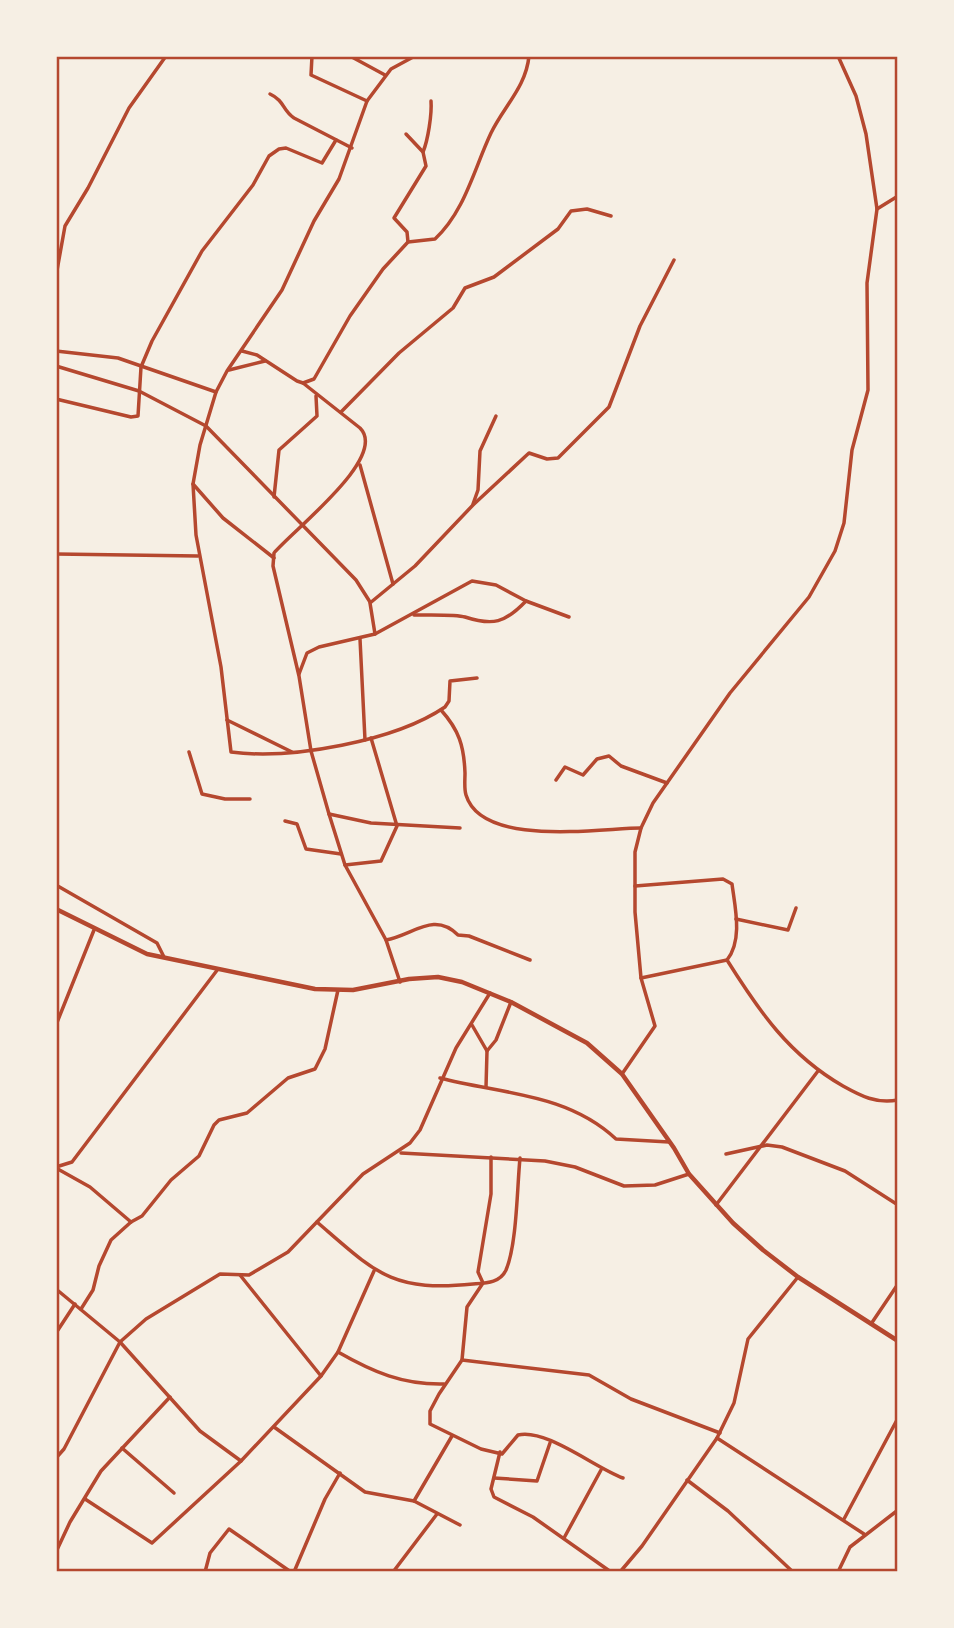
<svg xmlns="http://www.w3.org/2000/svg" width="954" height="1628" font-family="Inter,sans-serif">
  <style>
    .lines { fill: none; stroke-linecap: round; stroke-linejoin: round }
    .minor { stroke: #b5482f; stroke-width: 3.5 }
    .tertiary { stroke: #b5482f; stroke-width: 4.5 }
    .neatline { fill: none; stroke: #b5482f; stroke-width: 2.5 }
  </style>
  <rect width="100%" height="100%" fill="#f6efe4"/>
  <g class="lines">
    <g class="minor">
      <polyline points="312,56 311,75 367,101"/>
      <polyline points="350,56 385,75"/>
      <path d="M415,56L391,69L367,101L339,179L314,221L282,290L227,371L216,392L200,445L193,484L196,535L221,667L231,752C291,760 395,741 445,707L449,701L450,681L477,678"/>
      <path d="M270,94C285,101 282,110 294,118L352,148"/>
      <polyline points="406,134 423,152 426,166 394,218 407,232 408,242"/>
      <path d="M423,152C428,140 432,114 431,101"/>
      <polyline points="877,209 898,196"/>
      <polyline points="56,276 65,226 88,188 129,108 166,56"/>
      <polyline points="56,351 118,358 216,392"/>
      <path d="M242,351L257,355L297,381L303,383L314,379L350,316L383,269L408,242L435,239C465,211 474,169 491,133C504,106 526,87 529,56"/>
      <polyline points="56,366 139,391 206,426 356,580 370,602"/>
      <polyline points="229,370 265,361"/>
      <path d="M303,383L360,428C389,457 293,530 274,553L273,566L299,676L311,751L329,814L345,865L386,940L400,982"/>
      <polyline points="56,399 131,417 138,416 141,367 152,341 202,251 253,185 269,156 279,149 286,148 322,163 336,140"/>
      <polyline points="341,412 399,353 453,308 465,288 494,277 558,229 571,211 587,209 611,216"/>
      <polyline points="360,465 393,584"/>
      <polyline points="193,484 223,518 274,558"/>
      <polyline points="274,497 279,450 317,416 316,396"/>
      <polyline points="473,504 478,490 480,451 496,416"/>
      <polyline points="56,554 198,556"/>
      <path d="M414,615C426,615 456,614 465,617C493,626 505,623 526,601"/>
      <polyline points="375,634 472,581 496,585 526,601 569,617"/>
      <polyline points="360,639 365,740"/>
      <polyline points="299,674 307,653 319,647 375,634 370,603 415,566 473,505 529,453 547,459 558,458 609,407 640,326 674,260"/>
      <path d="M441,710C459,730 464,746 465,773C465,780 464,789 466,795C482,848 601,828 641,828"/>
      <polyline points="227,720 292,752"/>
      <polyline points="189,752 202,794 225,799 250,799"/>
      <polyline points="556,780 565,767 583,775 597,759 609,756 621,766 667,783"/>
      <polyline points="329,814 371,823 460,828"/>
      <polyline points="285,821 297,824 306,849 341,854"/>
      <polyline points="345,865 381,861 397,826 371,738"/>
      <polyline points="56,885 157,943 164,957"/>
      <path d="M635,886L723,879L732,884C735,907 743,940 727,960L641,978"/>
      <polyline points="736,919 788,930 796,908"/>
      <path d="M386,940C413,935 434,911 458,935L469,936L530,960"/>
      <path d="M727,960C759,1011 789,1055 843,1086C861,1096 876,1104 898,1100"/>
      <polyline points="56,1025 94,930"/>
      <polyline points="472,1025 487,1051"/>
      <polyline points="622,1074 655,1026 641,978 635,912 635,852 641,828 653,803 730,693 809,597 835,551 844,523 852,450 868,390 867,283 877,209 866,134 856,96 838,56"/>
      <path d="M440,1078C501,1094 567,1093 616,1139L669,1142"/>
      <polyline points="486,1087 487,1051 496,1040 511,1002"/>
      <polyline points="401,1153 545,1161 575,1167 624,1186 655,1185 689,1174"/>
      <polyline points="726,1154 767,1145 782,1147 845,1171 898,1205"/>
      <path d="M491,1157V1194L478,1272L483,1283L467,1307L462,1360L439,1394L430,1411V1424L481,1449L502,1454L518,1435C546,1428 595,1468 623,1478"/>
      <polyline points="56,1167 72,1162 218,969"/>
      <polyline points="56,1168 90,1187 131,1222"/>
      <polyline points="716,1205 818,1071"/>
      <path d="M317,1222C376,1273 391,1292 473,1284C486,1283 500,1283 506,1270C517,1244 517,1188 520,1158"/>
      <polyline points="240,1275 321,1376"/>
      <polyline points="56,1289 120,1342 200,1431 241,1461 321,1376 338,1352 374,1271"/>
      <polyline points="81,1309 93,1290 99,1266 111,1240 131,1222 142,1216 171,1180 199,1156 214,1125 219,1120 247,1113 288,1078 315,1069 325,1049 338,990"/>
      <polyline points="871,1324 898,1284"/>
      <polyline points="56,1333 75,1304"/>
      <path d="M338,1352C373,1372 403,1385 444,1384"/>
      <polyline points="462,1360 589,1375 631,1399 720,1433"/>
      <polyline points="274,1427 365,1492 414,1501 460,1525"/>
      <polyline points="717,1438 864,1534"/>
      <polyline points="122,1448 174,1493"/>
      <polyline points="500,1452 491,1489 494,1497 533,1517 611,1572"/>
      <polyline points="56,1458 64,1449 120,1342 146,1319 220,1274 249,1275 288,1252 363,1174 410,1143 420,1130 456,1048 490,993"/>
      <polyline points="494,1478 537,1481 550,1443"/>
      <polyline points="687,1480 728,1511 793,1572"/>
      <polyline points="85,1499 152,1543 241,1461"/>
      <polyline points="414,1501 452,1436"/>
      <polyline points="844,1519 898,1418"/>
      <polyline points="564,1538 601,1470"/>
      <polyline points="56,1552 70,1522 101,1471 170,1397"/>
      <polyline points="205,1572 210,1553 229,1529 291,1572"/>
      <polyline points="294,1572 325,1499 340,1473"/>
      <polyline points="393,1572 437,1514"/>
      <polyline points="620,1572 642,1546 717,1438 734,1403 748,1339 798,1277"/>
      <polyline points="838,1572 850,1547 898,1510"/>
    </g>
    <polyline class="tertiary" points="56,909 147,954 262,978 315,989 353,990 409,979 438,977 462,982 511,1002 587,1043 622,1074 674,1148 689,1174 733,1223 763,1250 798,1277 898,1341"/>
  </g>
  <rect width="954" height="1628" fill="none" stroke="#f6efe4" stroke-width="116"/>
  <rect x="58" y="58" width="838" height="1512" class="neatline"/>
</svg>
